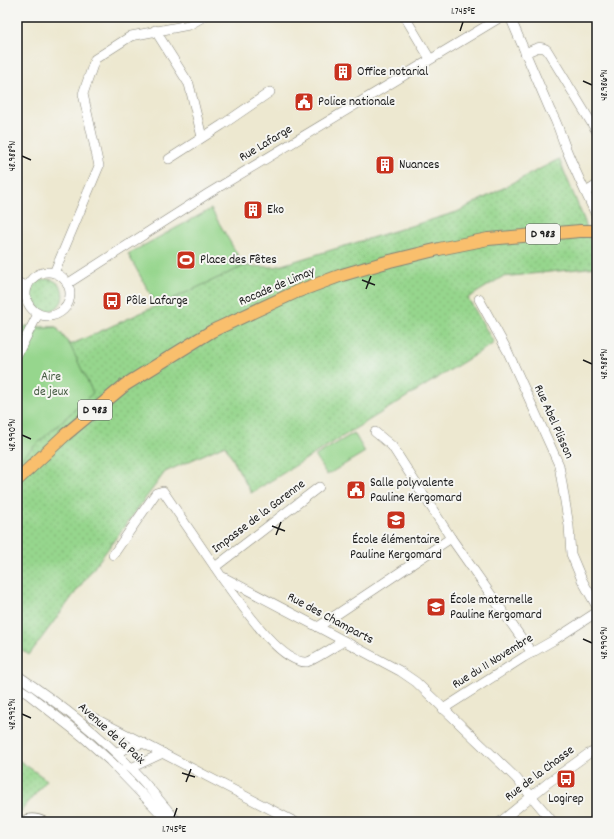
<svg xmlns="http://www.w3.org/2000/svg" width="614" height="839" font-family="Dekko,sans-serif">
  <style>
    .grass { fill: url(#grass-dots); stroke: #597954 }
    .park { fill: #96d68d; stroke: #597954 }
    .lines { fill: none; stroke-linecap: round; stroke-linejoin: round }
    .minor-casing { stroke: #848276; stroke-width: 10 }
    .major-casing { stroke: #848276; stroke-width: 14 }
    .minor { stroke: #fff; stroke-width: 9 }
    .major { stroke: #f9bf6d; stroke-width: 12 }
    .ticks { fill: none; stroke: #1c1c1c; stroke-width: 1.5 }
    .labels { text-anchor: middle; dominant-baseline: central; stroke-width: 4; stroke-linejoin: round; paint-order: stroke }
    .shield { fill: #f6f6f2; stroke: #5d5d5c; stroke-width: 1 }
    .shield-label { font-size: 12px; font-weight: bold; fill: #1c1c1c }
    .poi-label { font-size: 13px; fill: #1c1c1c; stroke: #f6f6f2; text-anchor: start }
    .street-label { font-size: 13px; fill: #1c1c1c; stroke: #f6f6f2 }
    .park-label { font-size: 13px; fill: #475d44; stroke: #f6f6f2 }
    .neatline { fill: none; stroke: #1c1c1c; stroke-width: 1.5 }
    .ticks-label { font-size: 10px; text-anchor: middle; fill: #1c1c1c }
  </style>
  <defs>
    <pattern id="grass-dots" width="8" height="8" patternUnits="userSpaceOnUse"><rect width="8" height="8" fill="#96d68d"/><path d="M2 2h.1M6 6h.1" fill="none" stroke="#81b779" stroke-width="1.8" stroke-linecap="round"/></pattern>
  </defs>
  <rect width="100%" height="100%" fill="#f6f6f2"/>
  <filter id="ink" filterUnits="userSpaceOnUse"><feTurbulence type="fractalNoise" baseFrequency=".025" numOctaves="2"/><feDisplacementMap in="SourceGraphic" scale="8" xChannelSelector="R" yChannelSelector="G"/><feConvolveMatrix kernelMatrix="1 2 1 2 8 2 1 2 1" color-interpolation-filters="sRGB"/></filter>
  <filter id="wash" filterUnits="userSpaceOnUse"><feTurbulence type="fractalNoise" baseFrequency=".012" numOctaves="4" result="noise"/><feDisplacementMap in="SourceGraphic" scale="16" xChannelSelector="R" yChannelSelector="G"/><feGaussianBlur stdDeviation="0.9" result="paint"/><feColorMatrix in="noise" values="0 0 0 0 0 0 0 0 0 0 0 0 0 0 0 0 0 1.4 0 .05"/><feComposite in="paint" operator="in"/></filter>
  <g filter="url(#wash)">
    <rect width="100%" height="100%" fill="#ede8d0"/>
    <g class="grass">
      <polygon points="559,159 585,222 597,267 502,277 468,298 494,343 251,493 225,445 165,472 29,655 17,646 17,340 25,326 56,327 70,345 244,266 275,267 457,212"/>
      <circle cx="47" cy="295" r="16"/>
      <polygon points="17,759 47,780 17,816"/>
    </g>
    <g class="park">
      <polygon points="211,209 244,266 157,306 128,254"/>
      <polygon points="56,327 70,345 93,393 17,462 17,370 32,339 38,329"/>
      <polygon points="354,433 365,452 327,475 315,456"/>
    </g>
  </g>
  <g filter="url(#ink)">
    <g class="lines">
      <defs>
        <g id="minor">
          <polyline points="405,17 430,59"/>
          <path d="M510,17L550,110C558,123 561,137 567,151C576,173 587,195 597,217"/>
          <polyline points="155,30 189,84 202,137"/>
          <path d="M525,53C533,50 540,44 547,50L597,132"/>
          <polyline points="169,159 222,125 270,92"/>
          <polyline points="586,192 597,185"/>
          <circle cx="48" cy="294" r="22"/>
          <polyline points="54,273 99,166 83,94 95,59 131,36 189,25 203,17"/>
          <polyline points="17,282 27,287"/>
          <polyline points="67,284 209,193 501,17"/>
          <polyline points="479,299 507,350 559,465 569,526 571,554 582,580 597,607"/>
          <polyline points="17,355 38,314"/>
          <polyline points="375,432 392,446 451,538 532,653"/>
          <polyline points="113,555 156,493 163,491 221,576 318,627 400,671 416,682 516,778 553,822"/>
          <polyline points="215,567 319,487"/>
          <path d="M222,578C238,599 279,664 307,662C313,661 337,645 344,641"/>
          <polyline points="318,627 451,538"/>
          <path d="M17,675C57,702 97,732 130,767C147,784 162,804 178,822"/>
          <polyline points="17,687 28,694 82,736 110,761 169,822"/>
          <polyline points="443,709 524,657 554,640 597,612"/>
          <polyline points="90,716 143,743"/>
          <polyline points="116,752 143,743 295,822"/>
          <polyline points="126,766 131,768 163,753"/>
          <path d="M21,822C29,817 37,818 45,822"/>
          <polyline points="500,822 549,782 588,754 597,750"/>
        </g>
        <polyline id="major" points="17,480 65,435 125,385 212,331 296,292 342,275 390,261 439,249 488,239 580,231 597,231"/>
      </defs>
      <use href="#minor" class="minor-casing"/>
      <use href="#major" class="major-casing"/>
      <use href="#minor" class="minor"/>
      <use href="#major" class="major"/>
    </g>
  </g>
  <path class="ticks" d="M460,31L463,22M583,81L592,85M22,156L31,160M362,280L375,285M366,289L371,276M583,360L592,364M22,435L31,439M272,526L285,531M276,535L281,522M583,639L592,643M22,714L31,718M182,773L195,777M186,782L191,769M174,817L177,808"/>
  <defs>
    <symbol id="building-square" viewBox="-11 -11 22 22"><rect x="-9" y="-9" width="18" height="18" rx="4" fill="#c8321e" stroke="#f6f6f2"/><path d="M-4-6H4V6H1V3H-1V6H-4ZM-2.5-4.3h1.7v1.8h-1.7ZM.8-4.3h1.7v1.8H.8ZM-2.5-1h1.7V.8h-1.7ZM.8-1h1.7V.8H.8Z" fill="#fff"/></symbol>
    <symbol id="civic-square" viewBox="-11 -11 22 22"><rect x="-9" y="-9" width="18" height="18" rx="4" fill="#c8321e" stroke="#f6f6f2"/><path d="M-.6-6.5H3V-4.5H.6V-3L4-1V1h2V6H-6V1h2V-1L-.6-3ZM-1.2 2.5V6h2.4V2.5Z" fill="#fff"/></symbol>
    <symbol id="stadium-square" viewBox="-11 -11 22 22"><rect x="-9" y="-9" width="18" height="18" rx="4" fill="#c8321e" stroke="#f6f6f2"/><path d="M0-5a6.5 5 0 1 0 0 10a6.5 5 0 1 0 0-10ZM-3.5-1.8h7v3.6h-7Z" fill="#fff"/></symbol>
    <symbol id="bus-square" viewBox="-11 -11 22 22"><rect x="-9" y="-9" width="18" height="18" rx="4" fill="#c8321e" stroke="#f6f6f2"/><path d="M-5-6H5V4H4V6H2V4H-2V6H-4V4H-5ZM-3.5-4V0h7V-4ZM-3.5 1.2v1.5H-2V1.2ZM2 1.2v1.5H3.5V1.2Z" fill="#fff"/></symbol>
    <symbol id="school-square" viewBox="-11 -11 22 22"><rect x="-9" y="-9" width="18" height="18" rx="4" fill="#c8321e" stroke="#f6f6f2"/><path d="M0-5L7-2L0 1L-7-2ZM-4 1L0 2.5L4 1V4Q0 6-4 4Z" fill="#fff"/></symbol>
  </defs>
  <g fill-rule="evenodd">
    <use href="#building-square" x="332" y="61" width="22" height="22"/>
    <use href="#civic-square" x="293" y="91" width="22" height="22"/>
    <use href="#building-square" x="374" y="154" width="22" height="22"/>
    <use href="#building-square" x="242" y="199" width="22" height="22"/>
    <use href="#stadium-square" x="175" y="249" width="22" height="22"/>
    <use href="#bus-square" x="101" y="290" width="22" height="22"/>
    <use href="#civic-square" x="345" y="479" width="22" height="22"/>
    <use href="#school-square" x="385" y="509" width="22" height="22"/>
    <use href="#school-square" x="425" y="596" width="22" height="22"/>
    <use href="#bus-square" x="555" y="768" width="22" height="22"/>
  </g>
  <g class="labels">
    <g class="shield">
      <rect x="526" y="224" width="34" height="20" rx="3"/>
      <rect x="78" y="400" width="34" height="20" rx="3"/>
    </g>
    <g class="shield-label">
      <text x="543" y="234">D 983</text>
      <text x="95" y="410">D 983</text>
    </g>
    <g class="poi-label">
      <text x="357" y="72">Office notarial</text>
      <text x="318" y="102">Police nationale</text>
      <text x="399" y="165">Nuances</text>
      <text x="267" y="210">Eko</text>
      <text x="200" y="260">Place des Fêtes</text>
      <text x="126" y="301">Pôle Lafarge</text>
      <text x="370" y="483">Salle polyvalente<tspan x="370" dy="15">Pauline Kergomard</tspan></text>
      <text x="396" y="540" text-anchor="middle">École élémentaire<tspan x="396" dy="15">Pauline Kergomard</tspan></text>
      <text x="450" y="600">École maternelle<tspan x="450" dy="15">Pauline Kergomard</tspan></text>
      <text x="566" y="799" text-anchor="middle">Logirep</text>
    </g>
    <g class="street-label">
      <text transform="translate(266 144) rotate(-31)">Rue Lafarge</text>
      <text transform="translate(277 287) rotate(-23)">Rocade de Limay</text>
      <text transform="translate(553 422) rotate(66)">Rue Abel Plisson</text>
      <text transform="translate(259 517) rotate(-37)">Impasse de la Garenne</text>
      <text transform="translate(330 619) rotate(28)">Rue des Champarts</text>
      <text transform="translate(493 662) rotate(-32)">Rue du 11 Novembre</text>
      <text transform="translate(111 734) rotate(42)">Avenue de la Paix</text>
      <text transform="translate(540 774) rotate(-37)">Rue de la Chasse</text>
    </g>
    <g class="park-label">
      <text x="51" y="377">Aire<tspan x="51" dy="15">de jeux</tspan></text>
    </g>
  </g>
  <rect width="614" height="839" fill="none" stroke="#f6f6f2" stroke-width="44"/>
  <rect x="22" y="22" width="570" height="795" class="neatline"/>
  <g class="ticks-label">
    <text x="463" y="14">1.745°E</text>
    <text transform="translate(603 85) rotate(-90)" y="4">48.986°N</text>
    <text transform="translate(11 156) rotate(-90)" y="4">48.988°N</text>
    <text transform="translate(603 364) rotate(-90)" y="4">48.988°N</text>
    <text transform="translate(11 435) rotate(-90)" y="4">48.990°N</text>
    <text transform="translate(603 643) rotate(-90)" y="4">48.990°N</text>
    <text transform="translate(11 714) rotate(-90)" y="4">48.992°N</text>
    <text x="174" y="832">1.745°E</text>
  </g>
</svg>
